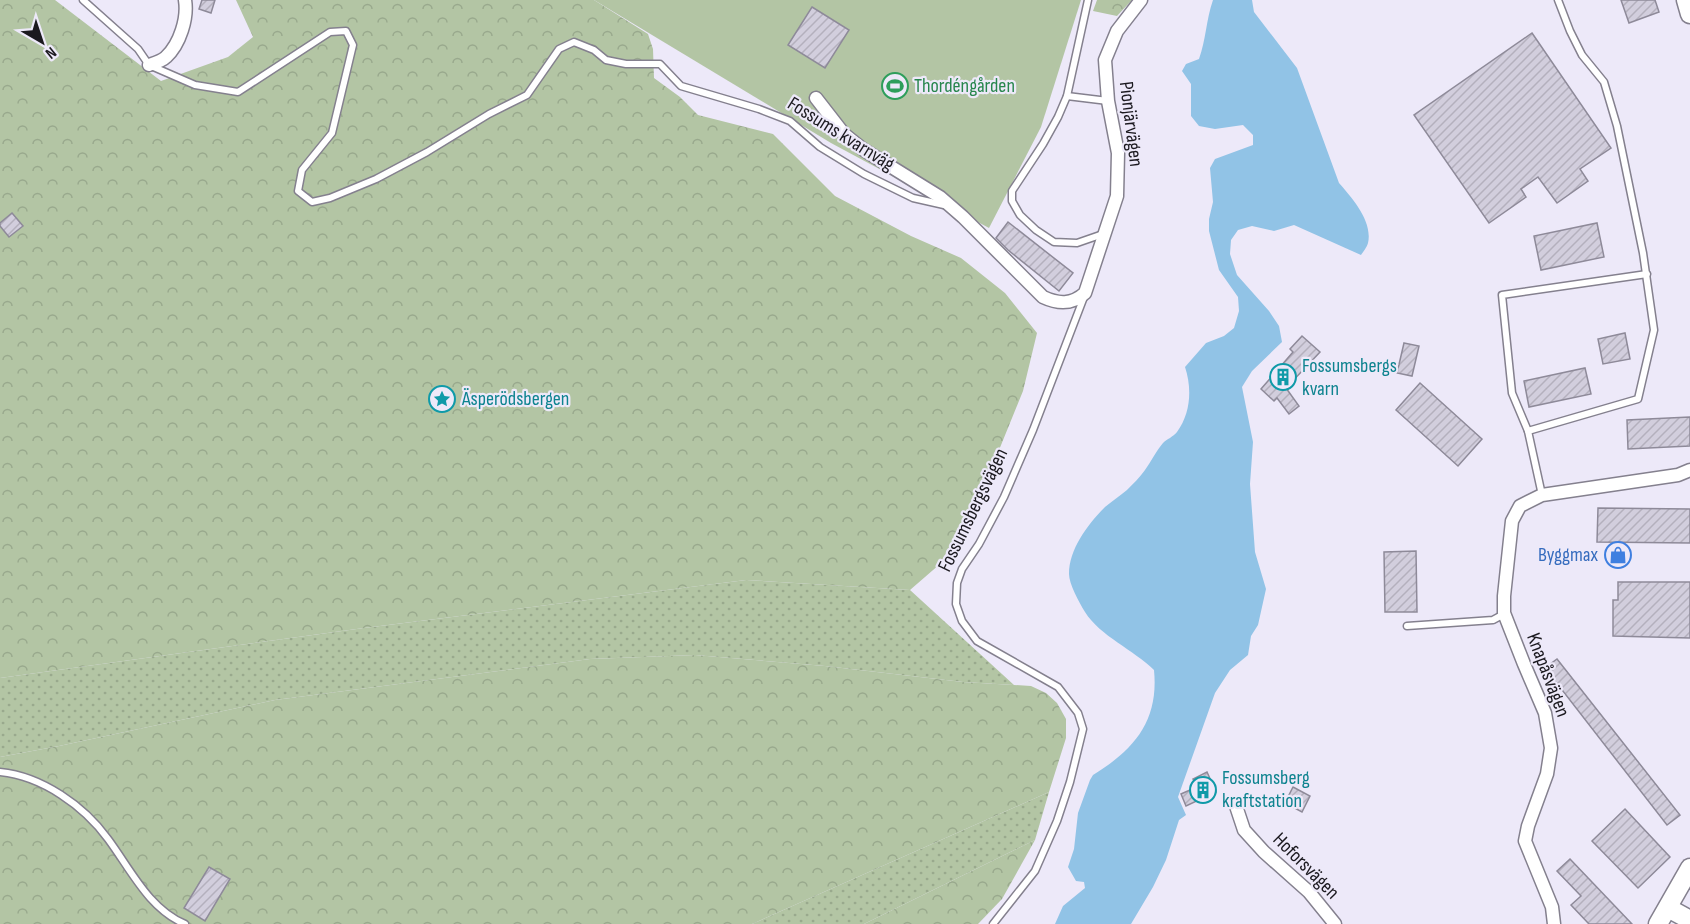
<svg xmlns="http://www.w3.org/2000/svg" width="1690" height="924" font-family="'Sofia Sans Condensed',sans-serif">
  <style>
    .grass { fill: url(#grass-dots) }
    .forest { fill: url(#forest-crowns) }
    .pitch { fill: #b3c5a4 }
    .water { fill: #91c3e6 }
    .building { fill: url(#building-hatch); stroke: #8e8a99; stroke-width: 1.5 }
    .lines { fill: none; stroke-linecap: round; stroke-linejoin: round }
    .lane-casing { stroke: #84808e; stroke-width: 9 }
    .street-casing { stroke: #84808e; stroke-width: 15 }
    .secondary-casing { stroke: #84808e; stroke-width: 21 }
    .lane { stroke: #fff; stroke-width: 6 }
    .street { stroke: #fff; stroke-width: 12 }
    .secondary { stroke: #fff; stroke-width: 18 }
    .labels { text-anchor: middle; dominant-baseline: central; stroke-width: 4.5; stroke-linejoin: round; paint-order: stroke }
    .leisure-label { font-size: 20px; fill: #27864d; stroke: #ede9f9; text-anchor: start }
    .street-label { font-size: 20px; fill: #1b191f; stroke: #ede9f9 }
    .culture-label { font-size: 20px; fill: #0d838f; stroke: #ede9f9; text-anchor: start }
    .shop-label { font-size: 20px; fill: #366cbe; stroke: #ede9f9; text-anchor: end }
  </style>
  <defs>
    <pattern id="grass-dots" width="8" height="8" patternUnits="userSpaceOnUse" patternTransform="scale(1.5)"><rect width="8" height="8" fill="#b3c5a4"/><path d="M2 2h.1M6 6h.1" fill="none" stroke="#99a98d" stroke-width="1.8" stroke-linecap="round"/></pattern>
    <pattern id="forest-crowns" width="20" height="18" patternUnits="userSpaceOnUse" patternTransform="scale(1.5)"><rect width="20" height="18" fill="#b3c5a4"/><path d="M2 6a3 3 0 1 1 6 0M12 15a3 3 0 1 1 6 0" fill="none" stroke="#99a98d"/></pattern>
    <pattern id="building-hatch" width="6" height="6" patternUnits="userSpaceOnUse" patternTransform="scale(1.5)"><rect width="6" height="6" fill="#d2cedd"/><path d="M-1 1l2-2M0 6l6-6M5 7l2-2" fill="none" stroke="#b4b0bd"/></pattern>
  </defs>
  <rect width="100%" height="100%" fill="#ede9f9"/>
  <g class="grass">
    <polygon points="746,580 910,590 1014,685 963,682 825,666 695,655 590,659 275,700 59,746 0,757 0,678 364,628"/>
    <polygon points="1049,792 1035,840 864,924 752,924"/>
  </g>
  <g class="forest">
    <polygon points="0,0 55,0 161,81 228,57 253,37 236,0 594,0 648,34 653,49 654,78 680,97 698,115 773,134 835,196 911,236 961,258 1005,293 1037,333 1023,391 997,455 965,519 940,564 910,590 746,580 364,628 0,678"/>
    <polygon points="1097,0 1132,0 1117,16 1093,11"/>
    <polygon points="695,655 825,666 963,682 1031,686 1046,693 1057,703 1066,719 1066,738 1049,792 752,924 0,924 0,757 59,746 275,700 590,659"/>
    <polygon points="1035,840 1002,899 978,924 864,924"/>
  </g>
  <polygon class="pitch" points="594,0 1081,0 1041,127 989,228 831,143"/>
  <path class="water" d="M1213,0H1252L1254,12L1297,68L1339,183C1352,198 1373,221 1368,243C1367,247 1363,252 1361,255L1294,225L1274,231L1252,226L1238,230L1231,240L1230,254L1237,275L1269,311L1279,326L1282,342L1252,371L1242,387L1253,442L1250,484L1255,552L1266,589L1258,625L1251,636L1248,655L1230,670L1215,693L1178,797L1186,815L1179,820L1166,860L1153,887L1131,924H1055L1063,906L1085,888L1084,882L1076,881L1068,867L1074,849L1078,813L1090,780L1093,775C1134,750 1159,721 1154,670C1134,650 1100,636 1085,612C1079,602 1069,584 1069,574C1069,549 1088,524 1105,507C1112,501 1120,496 1127,490C1133,484 1140,477 1145,470C1151,462 1156,451 1163,443C1167,439 1173,437 1177,432C1191,413 1192,388 1185,367L1206,343L1224,336L1234,328L1239,311L1238,297L1219,270L1209,231V219L1213,202L1210,168L1215,159L1253,145V135L1243,125L1215,129L1199,126L1191,116V84L1182,71L1186,64L1199,59C1206,40 1206,20 1213,0Z"/>
  <g class="building">
    <polygon points="202,0 215,0 211,13 199,9"/>
    <polygon points="1621,0 1655,0 1659,12 1629,23"/>
    <polygon points="812,7 849,30 825,68 788,45"/>
    <polygon points="1532,33 1611,148 1580,169 1588,181 1557,203 1538,177 1521,189 1526,197 1489,223 1414,115"/>
    <polygon points="12,213 23,226 9,237 0,226 0,223"/>
    <polygon points="1008,222 1073,273 1059,291 1008,250 996,238"/>
    <polygon points="1597,223 1604,257 1541,270 1534,236"/>
    <polygon points="1625,333 1630,359 1603,364 1598,339"/>
    <polygon points="1302,336 1320,352 1286,388 1299,406 1289,414 1277,398 1274,401 1261,389 1293,352 1290,349"/>
    <polygon points="1404,343 1419,346 1412,376 1397,373"/>
    <polygon points="1585,368 1591,394 1529,407 1524,381"/>
    <polygon points="1420,383 1482,439 1458,466 1396,410"/>
    <polygon points="1690,417 1690,446 1628,449 1627,420"/>
    <polygon points="1598,508 1690,509 1690,543 1597,542"/>
    <polygon points="1416,551 1417,612 1385,612 1384,552"/>
    <polygon points="1618,582 1690,582 1690,638 1613,636 1613,600 1618,600"/>
    <polygon points="1557,659 1680,815 1667,825 1545,668"/>
    <polygon points="1207,772 1216,792 1186,806 1181,794 1197,787 1193,779"/>
    <polygon points="1293,787 1310,796 1302,812 1285,803"/>
    <polygon points="1625,809 1670,857 1638,888 1592,841"/>
    <polygon points="1570,859 1632,924 1589,924 1571,905 1581,896 1557,871"/>
    <polygon points="209,867 230,879 205,921 184,908"/>
  </g>
  <g class="lines">
    <defs>
      <g id="lane">
        <polyline points="83,0 138,49 149,65 195,85 238,92 330,32 346,31 353,45 332,133 302,170 298,191 312,202 330,198 376,179 427,152 489,114 527,95 559,49 574,42 594,50 606,60 626,64 660,64 681,86 759,109 790,121 820,147 864,174 913,198 944,205"/>
        <polyline points="1088,0 1067,96 1058,117 1043,144 1012,191 1012,201 1020,215 1036,230 1054,242 1077,243 1103,234"/>
        <polyline points="1067,96 1108,101"/>
        <polyline points="1528,431 1512,393 1502,295 1647,274"/>
        <polyline points="1542,495 1528,431 1638,399 1654,330 1643,253 1617,126 1604,82 1582,55 1570,31 1558,0"/>
        <polyline points="1407,626 1493,620 1504,614"/>
        <path d="M0,772C42,776 84,806 108,839C131,870 149,909 185,924"/>
        <polyline points="993,924 1035,871 1057,821 1070,782 1083,729 1078,713 1058,687 977,641 962,621 956,604 957,583 962,569 979,544 1004,497 1033,430 1084,297"/>
      </g>
      <g id="street">
        <path d="M149,65C155,63 162,61 166,57C180,44 188,18 185,0"/>
        <path d="M816,98L844,134L864,150L940,197L963,217L1043,297C1058,304 1072,305 1085,293L1117,196L1118,153L1108,101L1105,60L1117,31L1141,0"/>
        <polyline points="1235,803 1244,830 1264,852 1309,892 1335,924"/>
        <polyline points="1554,924 1552,907 1525,841 1528,826 1547,774 1551,748 1545,713 1524,664 1504,613 1504,596 1512,521 1520,506 1542,495 1678,475 1690,470"/>
      </g>
      <g id="secondary">
        <polyline points="1686,0 1690,14"/>
        <polyline points="1668,908 1690,920"/>
        <polyline points="1658,924 1690,868"/>
      </g>
    </defs>
    <use href="#lane" class="lane-casing"/>
    <use href="#street" class="street-casing"/>
    <use href="#secondary" class="secondary-casing"/>
    <use href="#lane" class="lane"/>
    <use href="#street" class="street"/>
    <use href="#secondary" class="secondary"/>
  </g>
  <defs>
    <symbol id="stadium-ring" viewBox="-11 -11 22 22"><circle r="9.5" fill="#ede9f9" stroke="#2e9e5b" stroke-width="1.5"/><path d="M0-5a6.5 5 0 1 0 0 10a6.5 5 0 1 0 0-10ZM-3.5-1.8h7v3.6h-7Z" fill="#2e9e5b"/></symbol>
    <symbol id="building-ring" viewBox="-11 -11 22 22"><circle r="9.5" fill="#ede9f9" stroke="#0f9aa8" stroke-width="1.5"/><path d="M-4-6H4V6H1V3H-1V6H-4ZM-2.5-4.3h1.7v1.8h-1.7ZM.8-4.3h1.7v1.8H.8ZM-2.5-1h1.7V.8h-1.7ZM.8-1h1.7V.8H.8Z" fill="#0f9aa8"/></symbol>
    <symbol id="sight-ring" viewBox="-11 -11 22 22"><circle r="9.5" fill="#ede9f9" stroke="#0f9aa8" stroke-width="1.5"/><path d="M0-6L1.8-2.2L6-1.7L2.9 1.2L3.7 5.4L0 3.3L-3.7 5.4L-2.9 1.2L-6-1.7L-1.8-2.2Z" fill="#0f9aa8"/></symbol>
    <symbol id="shop-ring" viewBox="-11 -11 22 22"><circle r="9.5" fill="#ede9f9" stroke="#3f7fe0" stroke-width="1.5"/><path d="M-5-2.5h2.3a2.7 3.5 0 0 1 5.4 0H5L5.5 6h-11ZM-1.5-2.5h3a1.5 2.3 0 0 0-3 0Z" fill="#3f7fe0"/></symbol>
  </defs>
  <g fill-rule="evenodd">
    <use href="#stadium-ring" x="880" y="71" width="30" height="30"/>
    <use href="#building-ring" x="1268" y="362" width="30" height="30"/>
    <use href="#sight-ring" x="427" y="384" width="30" height="30"/>
    <use href="#shop-ring" x="1603" y="540" width="30" height="30"/>
    <use href="#building-ring" x="1188" y="775" width="30" height="30"/>
  </g>
  <g class="labels">
    <g class="leisure-label">
      <text x="914" y="86">Thordéngården</text>
    </g>
    <g class="street-label">
      <text transform="translate(1131 124) rotate(83)">Pionjärvägen</text>
      <text transform="translate(841 134) rotate(32)">Fossums kvarnväg</text>
      <text transform="translate(973 510) rotate(-64)">Fossumsbergsvägen</text>
      <text transform="translate(1548 675) rotate(69)">Knapåsvägen</text>
      <text transform="translate(1306 866) rotate(45)">Hoforsvägen</text>
    </g>
    <g class="culture-label">
      <text x="1302" y="366">Fossumsbergs<tspan x="1302" dy="23">kvarn</tspan></text>
      <text x="462" y="399">Äsperödsbergen</text>
      <text x="1222" y="778">Fossumsberg<tspan x="1222" dy="23">kraftstation</tspan></text>
    </g>
    <g class="shop-label">
      <text x="1598" y="555">Byggmax</text>
    </g>
  </g>
  <g transform="translate(42 42) rotate(141)" stroke="#ede9f9" stroke-width="4.5" paint-order="stroke">
  <path d="M0-4.5L10 22L0 15L-10 22Z" fill="#1b191f"/>
  <text y="-9" font-size="16" font-weight="bold" text-anchor="middle" fill="#1b191f">N</text>
  </g>
</svg>
